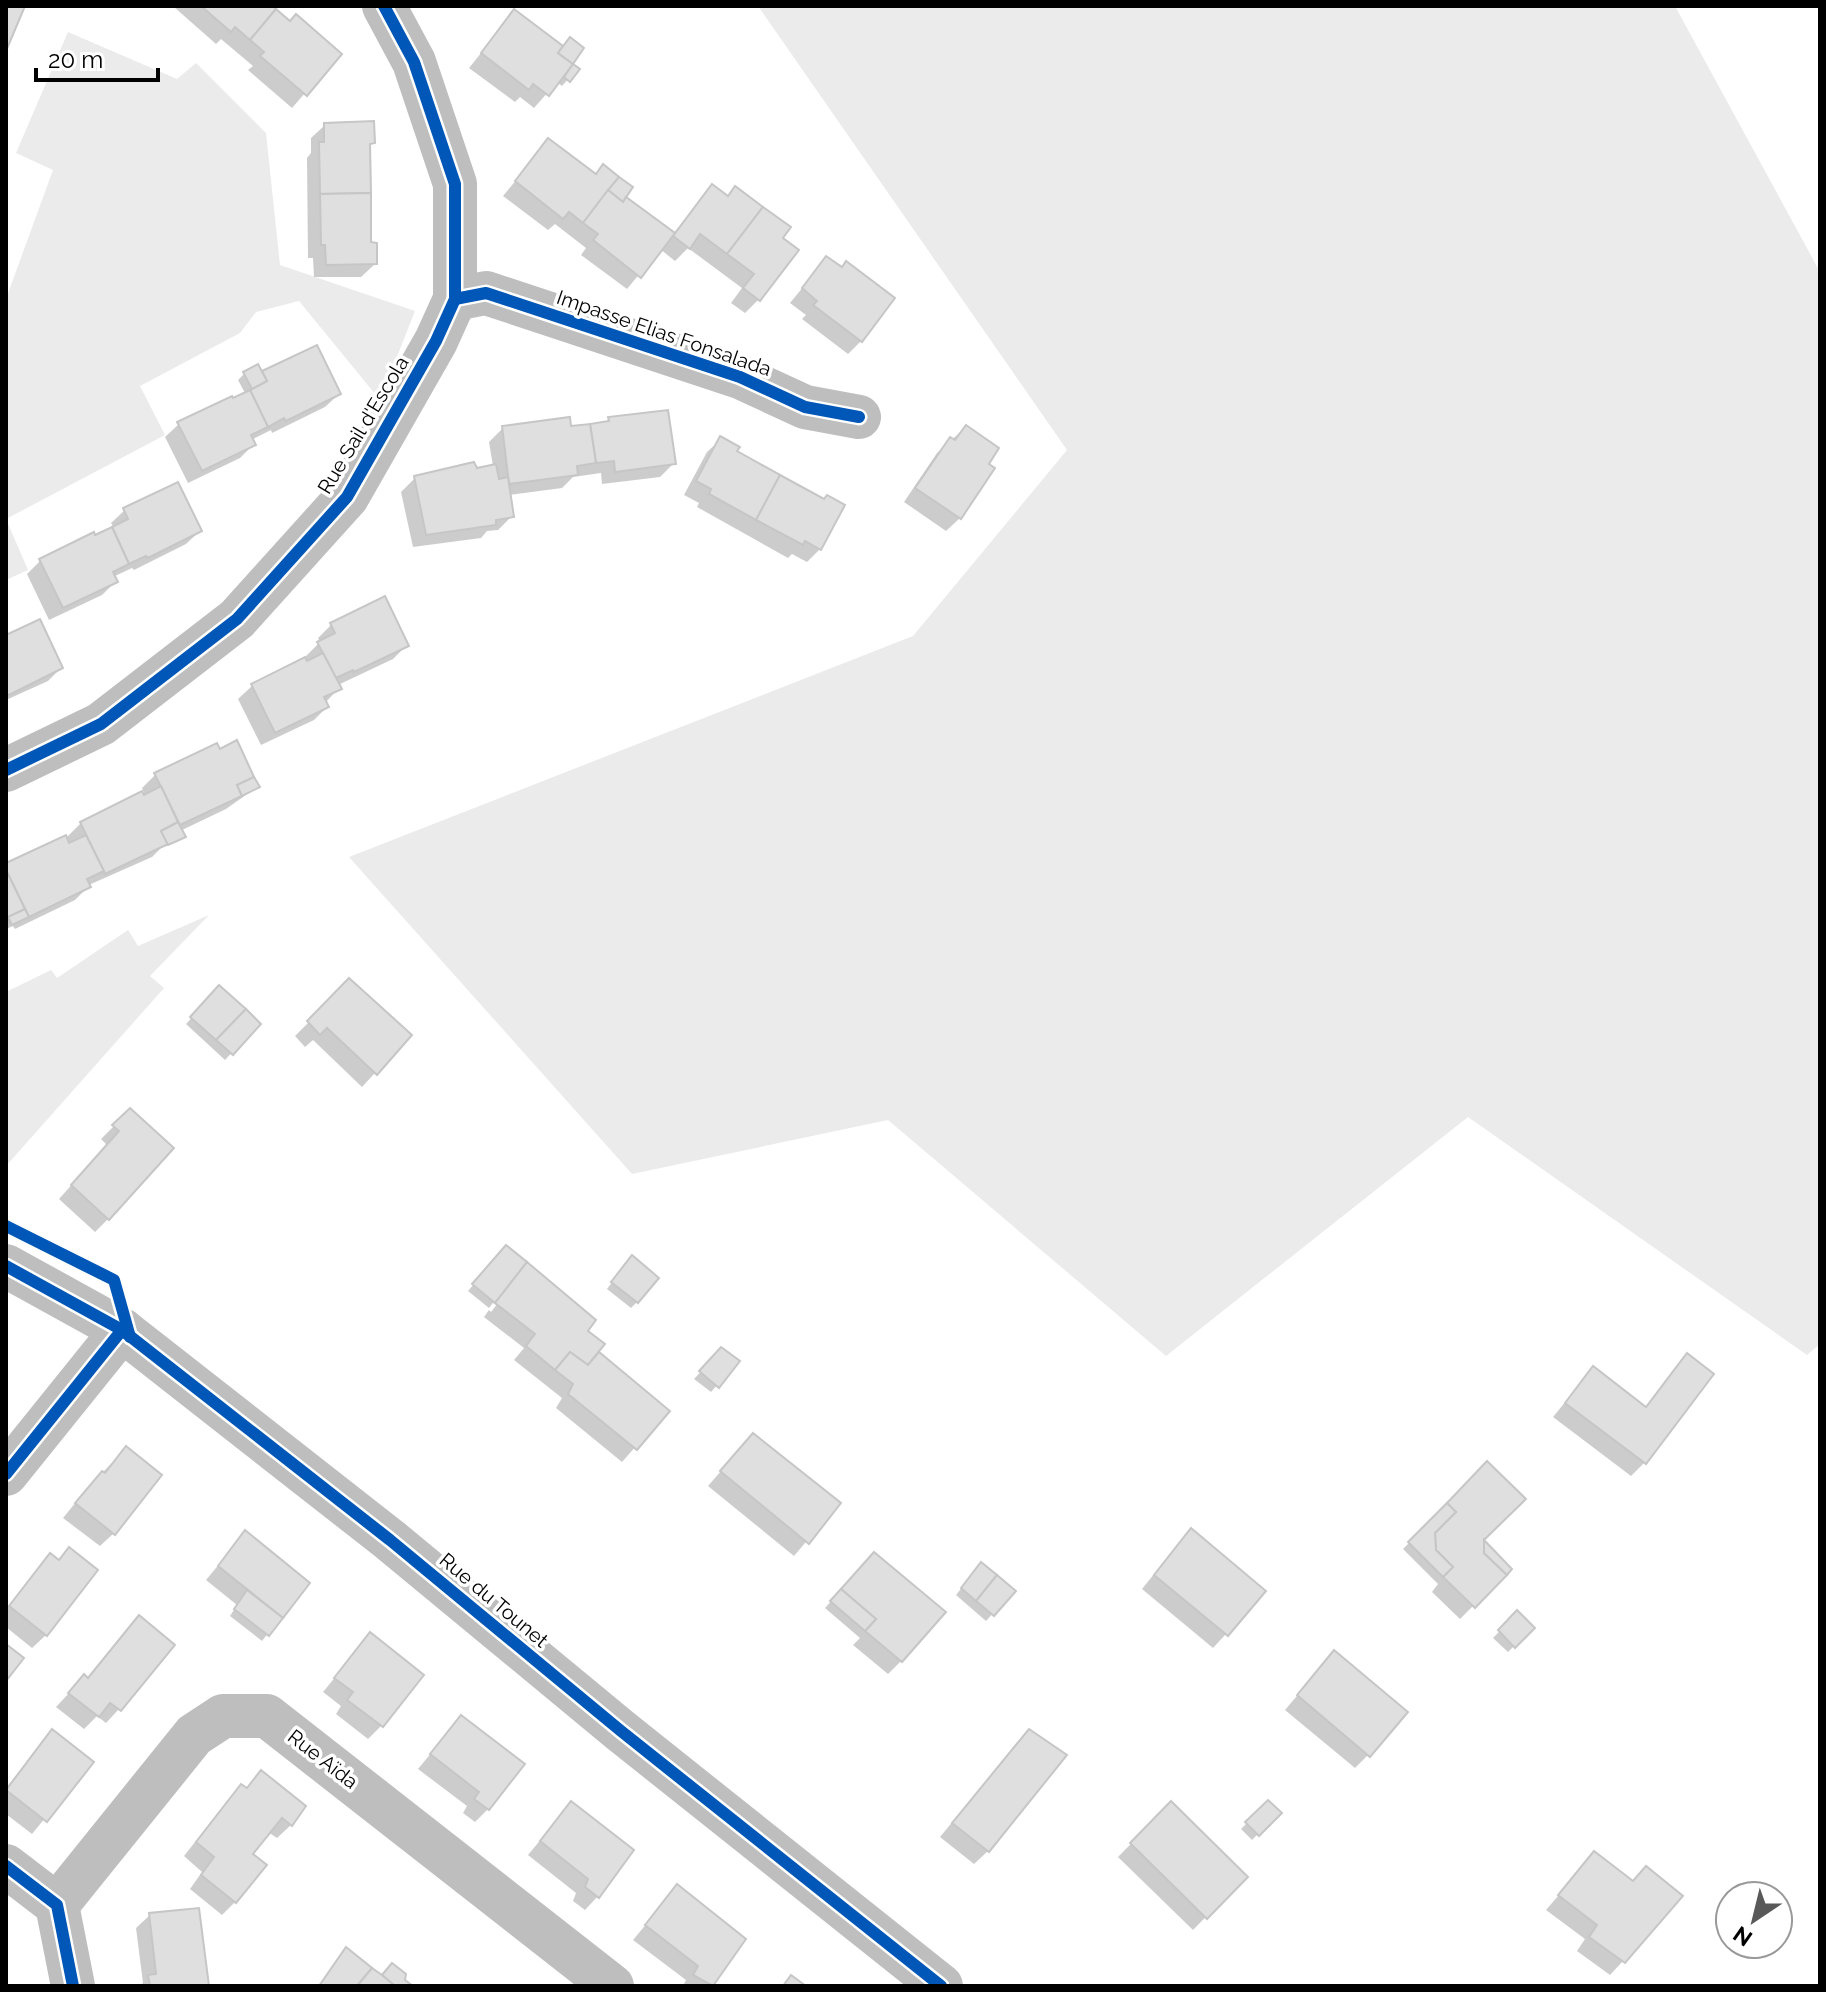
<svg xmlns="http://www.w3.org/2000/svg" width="1826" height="1992" font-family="Raleway,sans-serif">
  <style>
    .green { fill: #ebebeb }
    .shadow { fill: #0003 }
    .building { fill: #dfdfdf; stroke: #c6c6c6; stroke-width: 2 }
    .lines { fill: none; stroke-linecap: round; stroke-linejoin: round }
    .minor { stroke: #bebebe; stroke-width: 44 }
    .cycleway-casing { stroke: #fff; stroke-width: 17 }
    .cycleway { stroke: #0057b8; stroke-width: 12 }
    .labels { text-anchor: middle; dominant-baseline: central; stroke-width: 7; stroke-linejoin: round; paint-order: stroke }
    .street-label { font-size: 20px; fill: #000; stroke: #fff }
  </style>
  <rect width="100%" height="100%" fill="#fff"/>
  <g class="green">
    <polygon points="758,6 1675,6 1820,272 1820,1344 1807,1355 1468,1117 1166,1356 888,1120 632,1174 349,857 913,636 1067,450"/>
    <polygon points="68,32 177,79 196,63 266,133 280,265 415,311 380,400 299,301 256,312 240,333 140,386 165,435 6,519 28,570 6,580 6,299 53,170 16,153"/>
    <polygon points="209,915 150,976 164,988 6,1166 6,992 51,970 57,978 128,930 138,946"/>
  </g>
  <g class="shadow">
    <polygon points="269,6 290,23 339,54 292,108 248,70 253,66 221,39 216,44 174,7"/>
    <polygon points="514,12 562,48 570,64 577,69 562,86 557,82 534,108 520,97 515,102 469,68"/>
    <polygon points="325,125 373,142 368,147 369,244 375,264 361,277 314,277 313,258 308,258 307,158 311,153 311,138"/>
    <polygon points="548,141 594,176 603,167 624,197 673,234 712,186 726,197 735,188 780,238 758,300 745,313 731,303 742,288 688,248 675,261 660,249 627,289 581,255 586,248 555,224 548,230 503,196"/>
    <polygon points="826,259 861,341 848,354 802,319 806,315 790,303"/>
    <polygon points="263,373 339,394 325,407 272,433 271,430 251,440 254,444 240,458 188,483 165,437 179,424 245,393 238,380 244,374"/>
    <polygon points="609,419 674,463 660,477 602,484 601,473 573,477 562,488 509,495 512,516 498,530 487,531 481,538 413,547 401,492 415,478 493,466 489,442 503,428 570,429 605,424"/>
    <polygon points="966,427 986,464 960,518 946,531 904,502 937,453"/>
    <polygon points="721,439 820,549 807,562 792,554 788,558 697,507 699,503 684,495 707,452"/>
    <polygon points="125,510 200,531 186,544 134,570 132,568 113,577 115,582 102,595 49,620 27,574 40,561 114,528 111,523"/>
    <polygon points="331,625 406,646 393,659 338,685 339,688 325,703 327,707 314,720 261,745 238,699 252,686 306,659 305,657 320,642 318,638"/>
    <polygon points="6,637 61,668 48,681 6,700"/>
    <polygon points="155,775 257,787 226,809 180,831 183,836 177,842 161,848 152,857 91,884 75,900 15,929 13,926 6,929 6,866 65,839 81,823 144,793 142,788"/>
    <polygon points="350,981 410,1035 362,1087 313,1040 305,1047 295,1036"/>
    <polygon points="219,988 258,1024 225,1060 186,1024"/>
    <polygon points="130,1110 108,1219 95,1232 59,1199 107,1145 101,1139"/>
    <polygon points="500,1253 585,1331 596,1352 667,1411 622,1462 556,1408 562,1398 514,1360 524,1348 484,1317 489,1310 491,1312 517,1278 514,1275 489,1308 468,1291"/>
    <polygon points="626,1264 637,1302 631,1308 607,1289"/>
    <polygon points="722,1349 738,1361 711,1392 694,1379"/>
    <polygon points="1687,1356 1711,1374 1644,1463 1631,1476 1553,1417 1593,1368 1645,1408"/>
    <polygon points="126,1449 114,1533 100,1546 63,1518 89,1486"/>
    <polygon points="740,1449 838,1504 794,1556 708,1486"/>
    <polygon points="1487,1464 1481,1540 1510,1569 1460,1619 1432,1592 1438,1584 1403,1549"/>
    <polygon points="245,1533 307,1583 262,1641 230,1616 237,1605 206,1580"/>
    <polygon points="1178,1544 1226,1634 1213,1648 1142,1589"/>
    <polygon points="69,1550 46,1635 32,1648 6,1627 6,1609 50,1556 57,1561"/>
    <polygon points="860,1568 901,1661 888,1674 853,1645 860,1638 825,1608"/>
    <polygon points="975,1571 1013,1591 986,1621 956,1595"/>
    <polygon points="1517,1613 1532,1628 1508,1652 1493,1638"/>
    <polygon points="139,1618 119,1709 106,1723 97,1716 84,1729 56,1707 84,1677 87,1679"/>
    <polygon points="370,1635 381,1726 368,1739 336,1714 341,1706 323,1692"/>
    <polygon points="1334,1652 1368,1755 1355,1768 1285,1710"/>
    <polygon points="461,1717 488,1809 475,1822 463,1813 467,1806 418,1769"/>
    <polygon points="52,1732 91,1762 32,1834 6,1814 6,1788"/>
    <polygon points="1016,1745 988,1851 974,1864 940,1837"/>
    <polygon points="261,1773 291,1825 277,1838 268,1832 250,1855 235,1902 222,1915 190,1889 202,1872 184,1856 228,1800 241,1787 245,1790"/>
    <polygon points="1268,1802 1279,1813 1252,1840 1241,1829"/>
    <polygon points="571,1803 598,1896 585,1910 573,1901 576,1893 528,1855"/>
    <polygon points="1171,1803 1245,1877 1193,1930 1118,1857"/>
    <polygon points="1594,1854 1632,1883 1623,1961 1610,1975 1577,1951 1585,1939 1546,1910"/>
    <polygon points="677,1887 744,1940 710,1986 683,1986 686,1980 633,1940"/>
    <polygon points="150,1915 207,1986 139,1986 143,1983 136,1928"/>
  </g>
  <g class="building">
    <polygon points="6,6 25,6 6,51"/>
    <polygon points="201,6 272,6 276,9 250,40 235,27 231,32"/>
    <polygon points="276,9 290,21 296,14 342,54 307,96 260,56 264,52 250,40"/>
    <polygon points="514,9 563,46 558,53 573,64 549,96 533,84 529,90 481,53"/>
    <polygon points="570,37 584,48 573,64 558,53"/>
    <polygon points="573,64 580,69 570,82 564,77"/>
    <polygon points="374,121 375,143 370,144 371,193 320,194 319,142 324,142 324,123"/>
    <polygon points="548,138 596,174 603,164 619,177 583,223 569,212 563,219 515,181"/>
    <polygon points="619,177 633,187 623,202 608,190"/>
    <polygon points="712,184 728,196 735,186 763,207 727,254 700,234 690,249 673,236"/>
    <polygon points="608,190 623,202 626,197 675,233 641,278 593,240 598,234 583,223"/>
    <polygon points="371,193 371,242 377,243 377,264 326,265 325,245 321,245 320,194"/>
    <polygon points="763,207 791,227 783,238 799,250 760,301 743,288 754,274 727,254"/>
    <polygon points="826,256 842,267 846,261 895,298 862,342 813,305 817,301 802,288"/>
    <polygon points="317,345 341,394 286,421 284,418 268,427 250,390 267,381 262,371"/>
    <polygon points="258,364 267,381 252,389 243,372"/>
    <polygon points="250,390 268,427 251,435 256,445 202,471 177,422 232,396 233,398"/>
    <polygon points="668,410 676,464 615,472 614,461 596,463 590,424 609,421 608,417"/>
    <polygon points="570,417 571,426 590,424 596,463 577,466 578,475 509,484 502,426"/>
    <polygon points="966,425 999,448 989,464 995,468 961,519 915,488 950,437 955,440"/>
    <polygon points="720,436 740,447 737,451 780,475 756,520 709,494 711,489 696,481"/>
    <polygon points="474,462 477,468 496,464 499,479 508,477 514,517 496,520 496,525 426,535 414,476"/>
    <polygon points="780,475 824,499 827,495 845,505 821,550 805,541 803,545 756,520"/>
    <polygon points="178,482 202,531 148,558 146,556 129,564 112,527 128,519 123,508"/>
    <polygon points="112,527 129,564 113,572 118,582 63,608 39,559 94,532 95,535"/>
    <polygon points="385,596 409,646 354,672 353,670 336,678 317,642 335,633 330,623"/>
    <polygon points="40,619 63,668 9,695 6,693 6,635"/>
    <polygon points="323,653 342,689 324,697 329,707 275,733 251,684 305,657 307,661"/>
    <polygon points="237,740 254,777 237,785 242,796 180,825 154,773 217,743 220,749"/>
    <polygon points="254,777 260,787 242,796 237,785"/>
    <polygon points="161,786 178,822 161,831 168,844 105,874 80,822 142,791 144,795"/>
    <polygon points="178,822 186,837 168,845 161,831"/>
    <polygon points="66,835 69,843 86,835 104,871 87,879 91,887 29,917 6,870 6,863"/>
    <polygon points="7,872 25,909 8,917 9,921 6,922"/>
    <polygon points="25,909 29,917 12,925 8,917"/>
    <polygon points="349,978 412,1035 377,1075 327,1028 320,1035 307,1021"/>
    <polygon points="219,985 246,1009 216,1040 190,1017"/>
    <polygon points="246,1009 261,1024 233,1055 216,1040"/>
    <polygon points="130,1108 174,1148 109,1220 71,1185 119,1131 112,1125"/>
    <polygon points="506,1245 527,1262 495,1303 472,1284"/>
    <polygon points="632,1255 659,1278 638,1303 611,1282"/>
    <polygon points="527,1262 596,1320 588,1331 605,1344 588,1365 570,1352 555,1370 526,1346 535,1334 495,1303"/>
    <polygon points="721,1347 740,1361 719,1388 699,1371"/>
    <polygon points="570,1352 588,1365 599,1352 670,1411 637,1450 568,1394 573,1384 555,1370"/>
    <polygon points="1687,1353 1714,1374 1646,1464 1565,1403 1593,1366 1646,1407"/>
    <polygon points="753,1433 841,1503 809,1544 720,1471"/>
    <polygon points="126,1446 162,1475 115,1535 75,1503 102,1471 105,1473"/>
    <polygon points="1487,1461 1526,1499 1484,1540 1484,1553 1507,1575 1475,1608 1443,1577 1453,1567 1436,1550 1435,1533 1456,1512 1447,1503"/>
    <polygon points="1447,1503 1456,1512 1435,1533 1436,1550 1453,1567 1443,1577 1408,1542"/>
    <polygon points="1191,1528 1266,1591 1228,1636 1154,1575"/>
    <polygon points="245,1530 310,1583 283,1618 218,1566"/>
    <polygon points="1484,1540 1512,1569 1507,1575 1484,1553"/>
    <polygon points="69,1547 98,1570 47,1636 9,1606 50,1553 59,1560"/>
    <polygon points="874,1552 946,1612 902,1662 865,1631 876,1619 841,1589"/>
    <polygon points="981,1562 997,1575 976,1601 961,1588"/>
    <polygon points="997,1575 1016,1591 994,1616 976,1601"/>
    <polygon points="841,1589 876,1619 865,1631 830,1601"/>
    <polygon points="247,1590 283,1618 269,1636 234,1609"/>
    <polygon points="1517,1610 1535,1628 1515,1648 1498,1630"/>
    <polygon points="139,1615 175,1645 121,1711 110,1703 99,1717 68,1693 84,1674 88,1678"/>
    <polygon points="370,1632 424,1675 383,1727 347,1700 353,1692 334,1678"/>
    <polygon points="6,1644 24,1658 6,1681"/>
    <polygon points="1334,1650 1408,1712 1370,1757 1297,1695"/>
    <polygon points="461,1715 525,1764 489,1810 474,1799 479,1792 430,1754"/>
    <polygon points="52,1729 94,1762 47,1822 6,1790"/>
    <polygon points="1029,1729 1067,1755 989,1852 952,1823"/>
    <polygon points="261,1770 306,1806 292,1826 282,1818 253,1854 267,1865 236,1903 201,1875 214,1857 196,1842 241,1784 247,1788"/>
    <polygon points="1268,1800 1282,1813 1259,1836 1245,1822"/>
    <polygon points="571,1801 634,1850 599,1898 585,1887 588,1879 540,1841"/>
    <polygon points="1171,1801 1248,1877 1207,1919 1130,1843"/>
    <polygon points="1594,1851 1633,1881 1646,1866 1683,1896 1625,1963 1589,1937 1597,1925 1558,1895"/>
    <polygon points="677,1884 746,1939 713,1986 693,1975 698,1966 645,1925"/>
    <polygon points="199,1908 209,1986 150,1986 148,1975 156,1974 149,1913"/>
    <polygon points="346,1947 372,1968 357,1986 319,1986"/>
    <polygon points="392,1963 406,1974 405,1980 413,1986 395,1986 382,1975"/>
    <polygon points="372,1968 382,1975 395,1986 357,1986"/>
    <polygon points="791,1975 806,1986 783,1986"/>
  </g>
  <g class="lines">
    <g class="minor">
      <polyline points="455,299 486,293 740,377 805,407 859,417"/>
      <polyline points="6,770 101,724 237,619 347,497 436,341 455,299 455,184 414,62 384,6"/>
      <polyline points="6,1266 122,1330 390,1540 621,1731 941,1986"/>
      <polyline points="6,1474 122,1330"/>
      <polyline points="6,1866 57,1905 73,1986"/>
      <polyline points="57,1905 194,1735 223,1716 267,1716 612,1986"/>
    </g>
    <defs>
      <g id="cycleway">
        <polyline points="455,299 486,293 740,377 805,407 859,417"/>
        <polyline points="6,770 101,724 237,619 347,497 436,341 455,299 455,184 414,62 384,6"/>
        <polyline points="6,1226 114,1280 130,1337"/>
        <polyline points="6,1266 122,1330 390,1540 621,1731 941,1986"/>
        <polyline points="6,1474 122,1330"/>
        <polyline points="6,1866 57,1905 73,1986"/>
      </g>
    </defs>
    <use href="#cycleway" class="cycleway-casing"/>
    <use href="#cycleway" class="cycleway"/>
  </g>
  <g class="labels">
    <g class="street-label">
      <text transform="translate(664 333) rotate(19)">Impasse Elias Fonsalada</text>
      <text transform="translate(363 425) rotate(-59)">Rue Sail d'Escola</text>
      <text transform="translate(494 1600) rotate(40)">Rue du Tounet</text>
      <text transform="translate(323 1759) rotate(38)">Rue Aïda</text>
    </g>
  </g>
  <rect width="1826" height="1992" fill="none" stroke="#000000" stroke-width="16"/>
  <g transform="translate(1754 1920) rotate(215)"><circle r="38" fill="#ffffff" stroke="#999999" stroke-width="2"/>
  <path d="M0-6L14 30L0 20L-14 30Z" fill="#595959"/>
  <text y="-12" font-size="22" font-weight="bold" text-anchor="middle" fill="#000000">N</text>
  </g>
  <path d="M36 68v12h122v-12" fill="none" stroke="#000000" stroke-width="4"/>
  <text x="48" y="68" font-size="24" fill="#000000" stroke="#ffffff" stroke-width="6" paint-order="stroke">20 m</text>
</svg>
